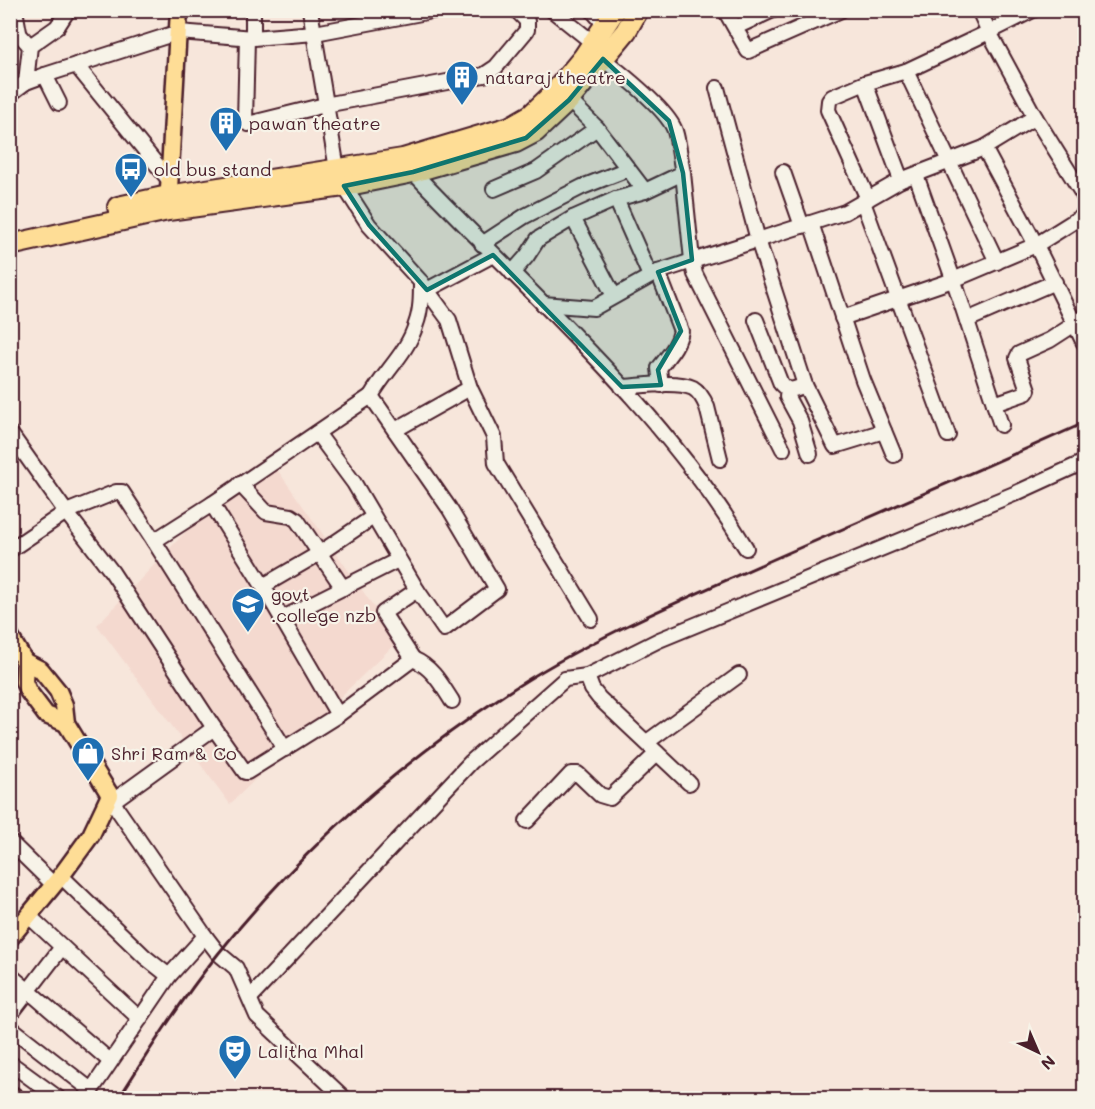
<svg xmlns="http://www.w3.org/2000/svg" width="1095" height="1109" font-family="Mali,sans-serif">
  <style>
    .built { fill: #f4d9cf }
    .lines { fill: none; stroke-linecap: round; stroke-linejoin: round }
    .minor-casing { stroke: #4a1f2b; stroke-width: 18 }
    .major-casing { stroke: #4a1f2b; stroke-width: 21 }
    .highway-casing { stroke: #4a1f2b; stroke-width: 24 }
    .minor { stroke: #f7f3e8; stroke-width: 14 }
    .major { stroke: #fedd96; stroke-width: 16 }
    .highway { stroke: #fedd96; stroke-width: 20 }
    .rail { stroke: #4a1f2b; stroke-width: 3 }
    .marked { fill: #0f766e; fill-opacity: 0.2; stroke: #0f766e; stroke-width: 4.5; stroke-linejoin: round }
    .labels { text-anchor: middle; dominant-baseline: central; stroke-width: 4.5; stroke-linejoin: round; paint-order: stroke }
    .poi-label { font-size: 18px; fill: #4a1f2b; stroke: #f7f3e8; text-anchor: start }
  </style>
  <rect width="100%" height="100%" fill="#f7e6db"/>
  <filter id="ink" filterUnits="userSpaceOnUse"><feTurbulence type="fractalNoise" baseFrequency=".0167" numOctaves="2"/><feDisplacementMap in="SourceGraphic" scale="12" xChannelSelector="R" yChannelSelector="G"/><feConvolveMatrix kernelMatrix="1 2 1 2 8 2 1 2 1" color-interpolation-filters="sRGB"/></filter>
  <g filter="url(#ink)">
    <polygon class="built" points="274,465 398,641 230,804 97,625 212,504"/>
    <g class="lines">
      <defs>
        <g id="minor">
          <polyline points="15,10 19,32"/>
          <polyline points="253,10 253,38"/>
          <polyline points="310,10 337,169 344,186 369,225 421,282 449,320 470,388 395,430"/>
          <polyline points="552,10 592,42"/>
          <polyline points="592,10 605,25"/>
          <polyline points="725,10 748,51 841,10"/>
          <polyline points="979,10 989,32 1033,10"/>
          <polyline points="10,24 30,46"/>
          <polyline points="736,27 773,10"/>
          <polyline points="247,38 245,121 248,124 325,105 484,75 496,67 527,30 527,21 516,10"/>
          <polyline points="76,65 170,181"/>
          <polyline points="906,71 997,262"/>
          <polyline points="45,75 59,103"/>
          <polyline points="26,82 30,46 57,27 68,10"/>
          <polyline points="865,83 901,180"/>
          <polyline points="717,88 758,240 805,385 835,446 884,431"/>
          <polyline points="10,94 26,82 45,75 179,32 253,38 315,33 437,10"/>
          <polyline points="597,128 645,191"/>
          <polyline points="984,148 1036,245 1084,343"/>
          <path d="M413,172C528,293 659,404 746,548"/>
          <polyline points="783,172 802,226"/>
          <polyline points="683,173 692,260 695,274 783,449"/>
          <polyline points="916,175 957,290 1001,425"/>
          <polyline points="494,189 536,171 597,128 569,100"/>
          <polyline points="616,199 650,276"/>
          <polyline points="868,199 828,110 829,101 832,97 865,83 906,71 989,32 1035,117"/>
          <polyline points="863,202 948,435"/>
          <polyline points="573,218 614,296"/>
          <polyline points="811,223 863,380 894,455"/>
          <polyline points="482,244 525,216 582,187 628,169"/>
          <path d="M658,272L681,331C678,346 668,356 659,368L661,385"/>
          <path d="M512,273L527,256L538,239L573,218L616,199L645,191L683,173C680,159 679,144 675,131C668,110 621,73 603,59"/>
          <polyline points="427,290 493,255"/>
          <polyline points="543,304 594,308 658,272 845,212 901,180 984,148 1035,117 1084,196"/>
          <polyline points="842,318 953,280 1036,245 1084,215"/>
          <path d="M756,320L781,384C789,393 795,389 805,385"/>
          <polyline points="967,320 1055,282"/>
          <path d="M622,387C640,386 677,380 693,388C700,392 704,400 707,407L720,459"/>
          <polyline points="470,388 494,437 496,463 591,619"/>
          <polyline points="788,390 787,397 800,421 810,454"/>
          <path d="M371,396C385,371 408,352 416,324C421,311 421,296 421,282"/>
          <polyline points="994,404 1026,393 1028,390 1017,358 1019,354 1050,340 1084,318"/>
          <polyline points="10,433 66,512 116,492 122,492 154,541 212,504 263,586 338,715 247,772 245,772 214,728 113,801"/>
          <polyline points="317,433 354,483 417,590"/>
          <polyline points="240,484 266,512 291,516 297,520 343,588"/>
          <polyline points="212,504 371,396 449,508 497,589 444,629 417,590 383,613 413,659 338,715"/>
          <polyline points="154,541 285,749"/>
          <polyline points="10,550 66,512 112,572 214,728"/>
          <polyline points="263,586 320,553 373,517"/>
          <polyline points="281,619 398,560"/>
          <path d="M413,659C432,667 441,684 452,701"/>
          <polyline points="587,676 592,689 599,698 689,783"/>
          <polyline points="647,742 739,675"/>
          <polyline points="110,795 118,810 205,936 218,953 236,968 257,1016 344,1098"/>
          <polyline points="527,821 571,774 578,774 600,795 610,798 657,753"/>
          <polyline points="10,842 53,884"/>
          <polyline points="61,876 145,957 169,976"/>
          <polyline points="29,916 140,1019"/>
          <polyline points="10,975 110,1061"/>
          <polyline points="250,998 471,762 565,679 587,676 659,640 1014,494 1084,462"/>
          <polyline points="10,1015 62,947"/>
          <polyline points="10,1027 91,1090"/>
          <polyline points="10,1063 58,1098"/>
          <polyline points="86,1098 169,976 205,936"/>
        </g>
        <g id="major">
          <polyline points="168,207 179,10"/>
          <polyline points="10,637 25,662 41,670 58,691 64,705 66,723 110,795 91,835 61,876 10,938"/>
          <polyline points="25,662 24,682 28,691 46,715 66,723"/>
          <polyline points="10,1094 16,1098"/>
        </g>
        <g id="highway">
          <polyline points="118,207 168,196 403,159 510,127 531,115 554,93 583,58 615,10"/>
          <polyline points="10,245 168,210 344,186 413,172 516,142 535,132 569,100 626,31 638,10"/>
        </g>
      </defs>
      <use href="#minor" class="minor-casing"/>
      <use href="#major" class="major-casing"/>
      <use href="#highway" class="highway-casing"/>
      <use href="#minor" class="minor"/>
      <use href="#major" class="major"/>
      <use href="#highway" class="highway"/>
      <path class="rail" d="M119,1098C150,1049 182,999 218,954C299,852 396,766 504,695C588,639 682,600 774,559C878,514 981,469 1084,423"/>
    </g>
  </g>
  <path class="marked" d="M603,59L669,121L683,173L692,260L658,272L681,331L658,370L661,385L622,387L493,255L427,290L369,225L344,186L413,172L526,138L569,100Z"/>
  <defs>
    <symbol id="building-pin" viewBox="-11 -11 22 30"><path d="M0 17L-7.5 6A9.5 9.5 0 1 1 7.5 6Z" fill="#1f6fb2" stroke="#f7f3e8"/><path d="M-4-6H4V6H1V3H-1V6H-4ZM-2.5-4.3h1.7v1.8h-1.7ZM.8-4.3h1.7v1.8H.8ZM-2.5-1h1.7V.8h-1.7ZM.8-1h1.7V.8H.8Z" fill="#fff"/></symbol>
    <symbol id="bus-pin" viewBox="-11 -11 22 30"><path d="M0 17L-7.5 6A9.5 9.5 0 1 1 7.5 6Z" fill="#1f6fb2" stroke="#f7f3e8"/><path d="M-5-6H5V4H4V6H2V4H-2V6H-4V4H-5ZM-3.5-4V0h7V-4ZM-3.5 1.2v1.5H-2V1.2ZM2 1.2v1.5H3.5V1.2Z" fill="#fff"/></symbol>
    <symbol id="university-pin" viewBox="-11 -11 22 30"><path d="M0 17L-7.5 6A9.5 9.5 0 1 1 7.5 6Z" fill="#1f6fb2" stroke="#f7f3e8"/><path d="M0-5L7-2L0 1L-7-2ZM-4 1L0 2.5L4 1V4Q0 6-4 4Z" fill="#fff"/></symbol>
    <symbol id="shop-pin" viewBox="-11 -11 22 30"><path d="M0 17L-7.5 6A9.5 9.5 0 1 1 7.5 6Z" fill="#1f6fb2" stroke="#f7f3e8"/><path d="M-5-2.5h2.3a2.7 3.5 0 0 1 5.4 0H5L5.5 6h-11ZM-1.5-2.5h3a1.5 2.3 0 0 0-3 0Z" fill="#fff"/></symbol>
    <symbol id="theatre-pin" viewBox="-11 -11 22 30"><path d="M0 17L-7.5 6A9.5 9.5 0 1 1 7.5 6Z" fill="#1f6fb2" stroke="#f7f3e8"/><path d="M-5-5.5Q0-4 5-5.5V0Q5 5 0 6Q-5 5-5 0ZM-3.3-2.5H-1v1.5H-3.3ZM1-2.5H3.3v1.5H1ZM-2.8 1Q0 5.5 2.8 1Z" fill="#fff"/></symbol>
  </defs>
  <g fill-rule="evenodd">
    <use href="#building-pin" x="443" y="58" width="38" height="52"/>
    <use href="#building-pin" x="207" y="104" width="38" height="52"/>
    <use href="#bus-pin" x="112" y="150" width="38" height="52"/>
    <use href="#university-pin" x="229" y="585" width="38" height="52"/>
    <use href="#shop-pin" x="69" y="734" width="38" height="52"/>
    <use href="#theatre-pin" x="216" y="1032" width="38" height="52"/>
  </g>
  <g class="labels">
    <g class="poi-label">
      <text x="485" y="77">nataraj theatre</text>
      <text x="249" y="123">pawan theatre</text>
      <text x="154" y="169">old bus stand</text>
      <text x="271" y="594">govt<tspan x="271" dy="21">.college nzb</tspan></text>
      <text x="111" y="753">Shri Ram &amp; Co</text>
      <text x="258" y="1051">Lalitha Mhal</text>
    </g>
  </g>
  <rect width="1095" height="1109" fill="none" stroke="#f7f3e8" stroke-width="36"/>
  <rect x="18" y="18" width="1059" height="1073" fill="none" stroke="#4a1f2b" stroke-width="2" filter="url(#ink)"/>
  <g transform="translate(1038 1052) rotate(136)" stroke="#f7f3e8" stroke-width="4.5" paint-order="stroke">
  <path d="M0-4.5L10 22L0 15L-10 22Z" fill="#4a1f2b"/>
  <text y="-9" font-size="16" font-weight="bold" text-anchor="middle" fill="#4a1f2b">N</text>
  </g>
</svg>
